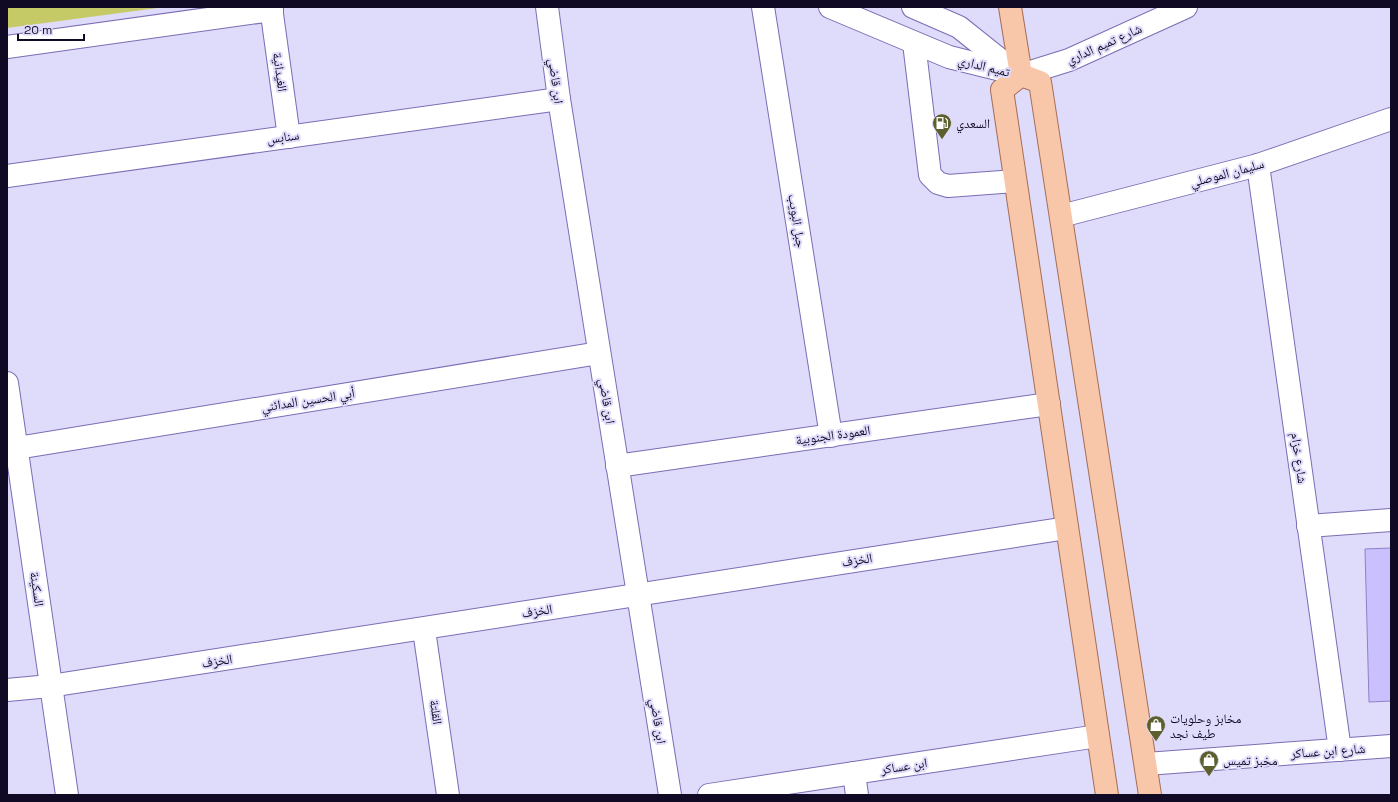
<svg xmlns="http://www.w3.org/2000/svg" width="1398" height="802" font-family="'Space Grotesk','Noto Naskh Arabic',sans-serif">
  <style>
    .green { fill: #c5ca66 }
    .building { fill: #cac0fd; stroke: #8f81c9 }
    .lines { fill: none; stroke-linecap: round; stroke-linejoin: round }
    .minor-casing { stroke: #7b6db4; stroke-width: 24 }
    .major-casing { stroke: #a56d56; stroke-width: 24 }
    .minor { stroke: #fff; stroke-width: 22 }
    .major { stroke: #f8c7aa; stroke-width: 22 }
    .labels { text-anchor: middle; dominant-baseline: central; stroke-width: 4; stroke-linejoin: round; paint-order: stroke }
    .street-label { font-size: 13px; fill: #110a24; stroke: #dfdbfa }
    .poi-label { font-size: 13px; fill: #110a24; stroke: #dfdbfa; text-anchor: start }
  </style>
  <rect width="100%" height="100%" fill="#dfdbfa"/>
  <polygon class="green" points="7,7 165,7 7,28"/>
  <polygon class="building" points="1391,548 1391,701 1369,702 1365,549"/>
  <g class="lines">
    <defs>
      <g id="minor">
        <polyline points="271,7 289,137"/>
        <polyline points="547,7 559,99 670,795"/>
        <polyline points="763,7 831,436"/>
        <polyline points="830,7 949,57 1021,75"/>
        <polyline points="913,7 959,27 1013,70"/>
        <polyline points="914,43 930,175 938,183 948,186 1015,181"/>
        <polyline points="7,47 272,10"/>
        <polyline points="1021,75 1069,60 1186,7"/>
        <polyline points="1258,165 1340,750"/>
        <polyline points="7,176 559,99"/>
        <polyline points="1061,216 1258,165 1391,119"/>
        <polyline points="7,383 67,795"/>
        <polyline points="17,448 599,353"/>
        <polyline points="617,466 1049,404"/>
        <polyline points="1308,526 1391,520"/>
        <polyline points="424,630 448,795"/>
        <path d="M7,690L50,686C390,635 728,580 1067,528"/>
        <polyline points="1146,764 1391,746"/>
        <polyline points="854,773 857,795"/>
        <polyline points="709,795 1098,736"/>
      </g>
      <g id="major">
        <polyline points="1010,7 1021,75"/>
        <polyline points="1021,75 1040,82 1150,795"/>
        <polyline points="1021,75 1002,90 1107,795"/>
      </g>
    </defs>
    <use href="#minor" class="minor-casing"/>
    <use href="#major" class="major-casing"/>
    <use href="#minor" class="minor"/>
    <use href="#major" class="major"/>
  </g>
  <defs>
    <symbol id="fuel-pin" viewBox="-11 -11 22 30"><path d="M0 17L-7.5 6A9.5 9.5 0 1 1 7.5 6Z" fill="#5d602e" stroke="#dfdbfa"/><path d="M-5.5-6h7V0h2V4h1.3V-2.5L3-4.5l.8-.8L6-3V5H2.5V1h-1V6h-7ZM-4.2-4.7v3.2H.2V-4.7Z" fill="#fff"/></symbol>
    <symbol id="shop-pin" viewBox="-11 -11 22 30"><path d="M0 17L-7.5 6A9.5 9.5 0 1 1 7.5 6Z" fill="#5d602e" stroke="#dfdbfa"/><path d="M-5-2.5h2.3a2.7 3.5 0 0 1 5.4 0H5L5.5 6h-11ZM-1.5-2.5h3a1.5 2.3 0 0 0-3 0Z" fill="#fff"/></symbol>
  </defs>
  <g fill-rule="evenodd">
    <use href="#fuel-pin" x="931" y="112" width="22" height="30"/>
    <use href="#shop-pin" x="1145" y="714" width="22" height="30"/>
    <use href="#shop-pin" x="1198" y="749" width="22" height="30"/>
  </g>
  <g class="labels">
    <g class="street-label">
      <text transform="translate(1104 44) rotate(-24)">شارع تميم الداري</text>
      <text transform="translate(984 66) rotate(14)">تميم الداري</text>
      <text transform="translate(280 72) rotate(82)">الغيدانية</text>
      <text transform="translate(556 81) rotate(83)">ابن قاضي</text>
      <text transform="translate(283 137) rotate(-8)">سنابس</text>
      <text transform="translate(1227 173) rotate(-15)">سليمان الموصلي</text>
      <text transform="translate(797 221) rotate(81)">جبل البويب</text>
      <text transform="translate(308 400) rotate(-9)">أبي الحسين المدائني</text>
      <text transform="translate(607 401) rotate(81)">ابن قاضي</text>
      <text transform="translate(833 435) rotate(-8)">العمودة الجنوبية</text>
      <text transform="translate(1299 458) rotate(82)">شارع خزام</text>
      <text transform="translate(857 560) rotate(-9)">الخزف</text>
      <text transform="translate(37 589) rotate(82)">السكينة</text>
      <text transform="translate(537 611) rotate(-9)">الخزف</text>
      <text transform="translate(217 661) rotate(-9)">الخزف</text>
      <text transform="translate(436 712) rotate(82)">القلتة</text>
      <text transform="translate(658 721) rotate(81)">ابن قاضي</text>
      <text transform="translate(1328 751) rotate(-4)">شارع ابن عساكر</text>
      <text transform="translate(904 766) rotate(-9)">ابن عساكر</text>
    </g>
    <g class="poi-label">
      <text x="956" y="123">السعدي</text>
      <text x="1170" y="718">مخابز وحلويات<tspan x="1170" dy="15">طيف نجد</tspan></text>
      <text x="1223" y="760">مخبز تميس</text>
    </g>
  </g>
  <rect width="1398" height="802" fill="none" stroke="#110a24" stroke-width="16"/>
  <path d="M18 34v6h66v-6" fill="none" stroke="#110a24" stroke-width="2"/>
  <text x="24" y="34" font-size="12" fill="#110a24" stroke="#dfdbfa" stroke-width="3" paint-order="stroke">20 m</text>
</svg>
